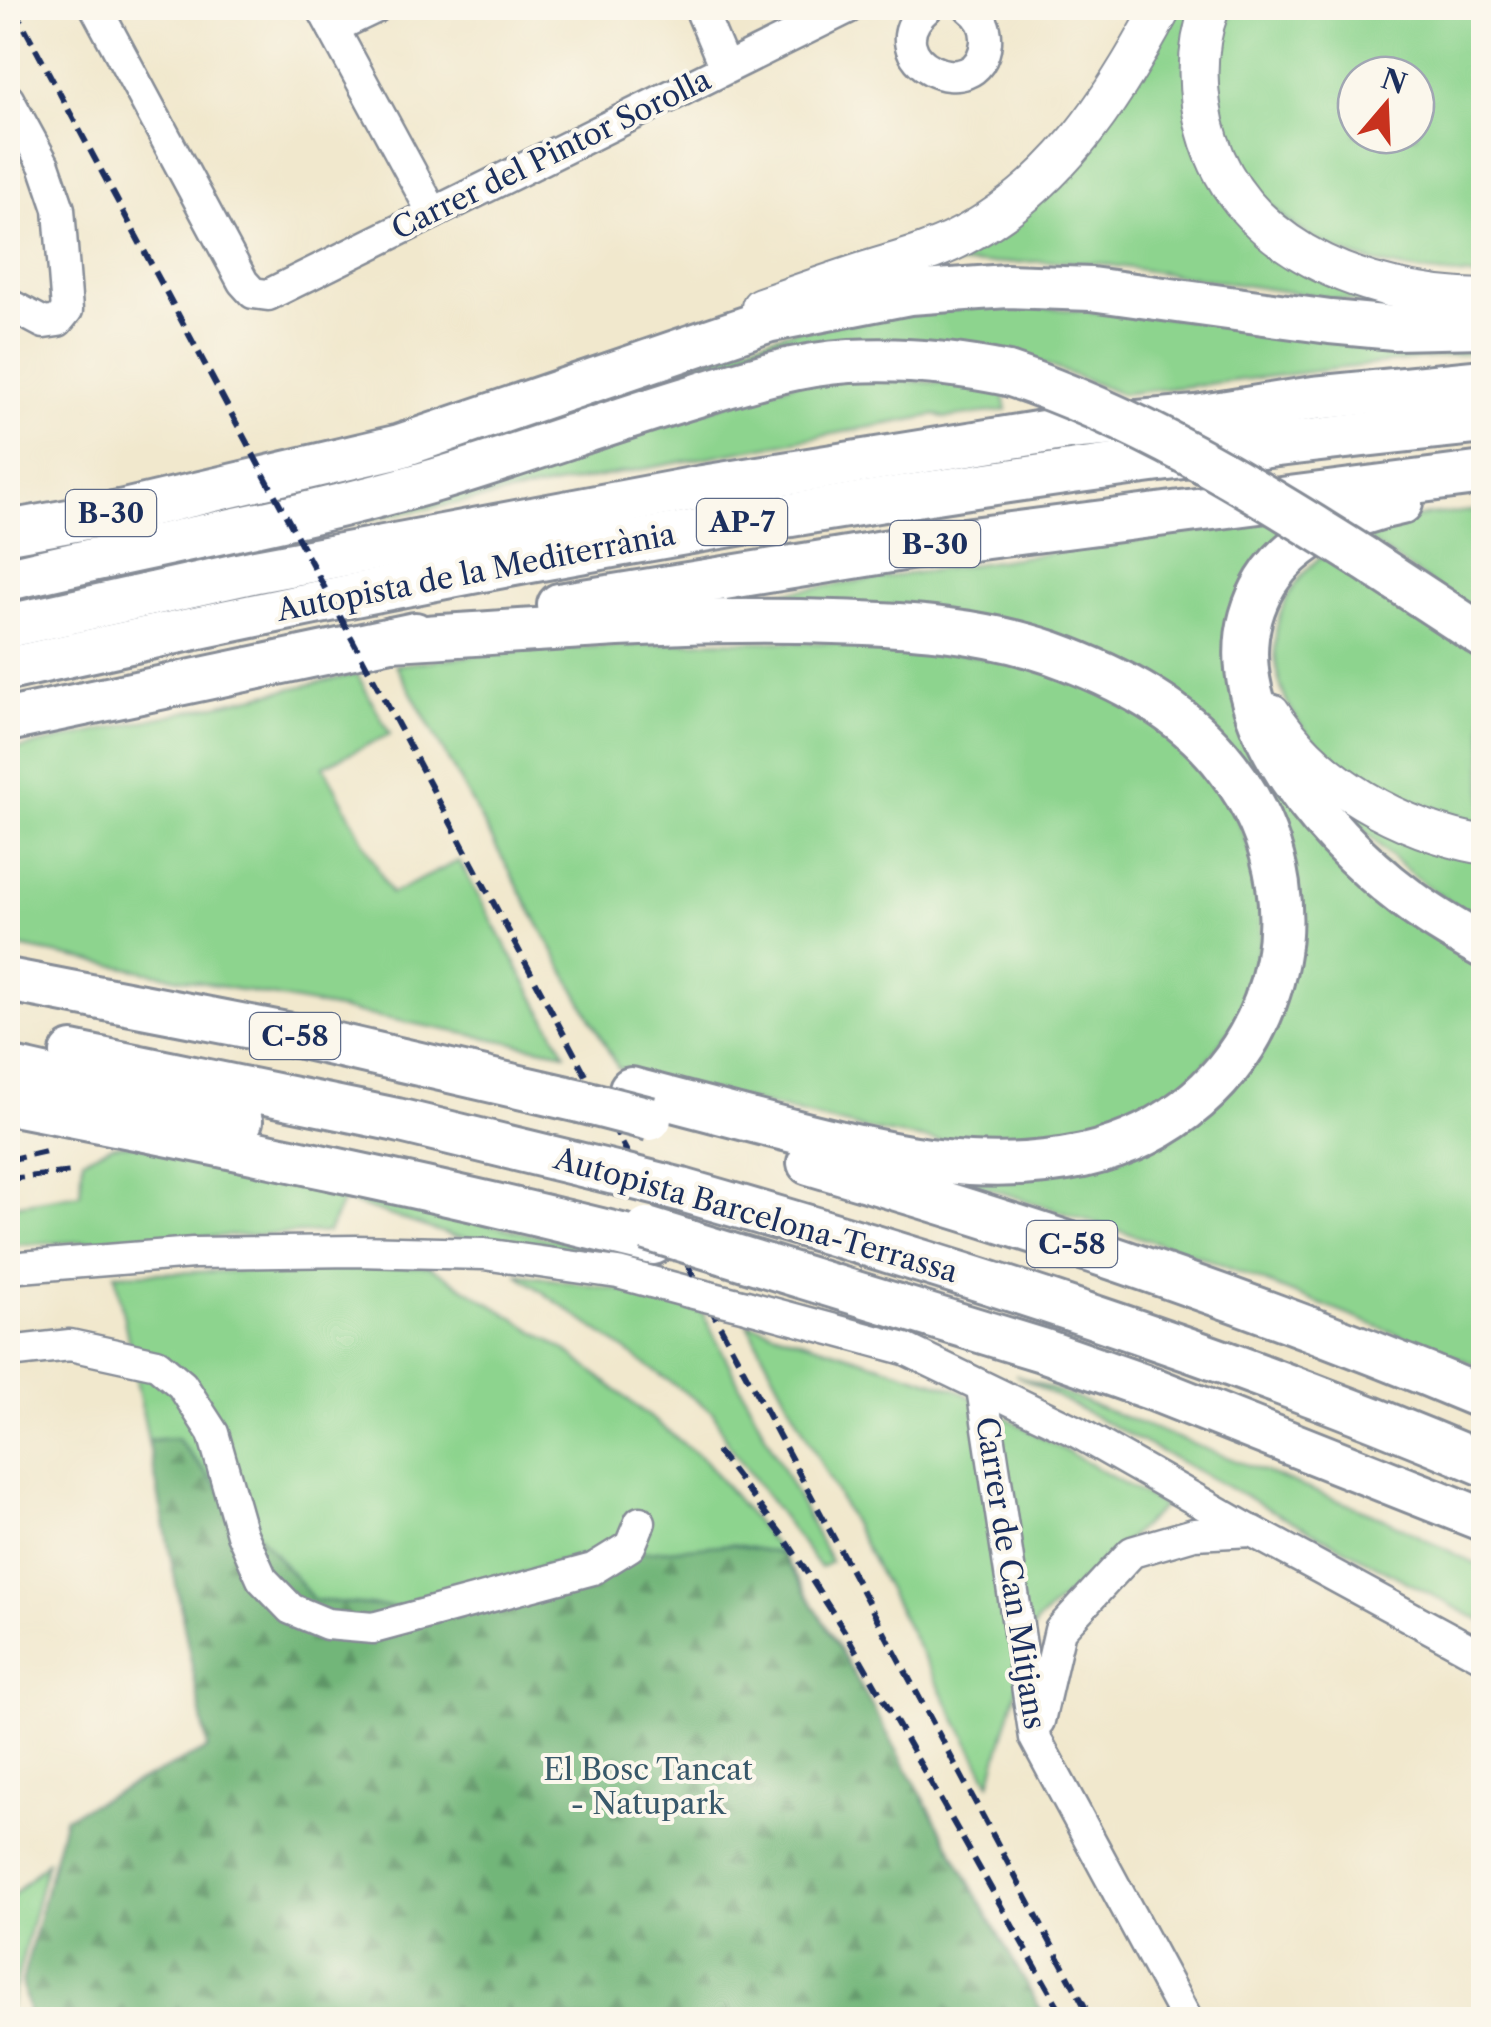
<svg xmlns="http://www.w3.org/2000/svg" width="1491" height="2027" font-family="'Libre Caslon Text',serif">
  <style>
    .green { fill: #8dd48e; stroke: #548276; stroke-width: 2.5; fill-rule: evenodd }
    .forest { fill: url(#forest-firs); stroke: #46726c; stroke-width: 2.5 }
    .lines { fill: none; stroke-linecap: round; stroke-linejoin: round }
    .minor-casing { stroke: #868c96; stroke-width: 35 }
    .major-casing { stroke: #868c96; stroke-width: 42 }
    .highway-casing { stroke: #868c96; stroke-width: 48 }
    .minor { stroke: #fff; stroke-width: 30 }
    .major { stroke: #fff; stroke-width: 38 }
    .highway { stroke: #fff; stroke-width: 42 }
    .rail { stroke: #1b2f5e; stroke-width: 6; stroke-dasharray: 15 8; stroke-linecap: butt }
    .minor-bridge-casing { stroke: #868c96; stroke-width: 35; stroke-linecap: butt }
    .highway-bridge-casing { stroke: #868c96; stroke-width: 48; stroke-linecap: butt }
    .minor-bridge { stroke: #fff; stroke-width: 30 }
    .highway-bridge { stroke: #fff; stroke-width: 42 }
    .labels { text-anchor: middle; dominant-baseline: central; stroke-width: 8; stroke-linejoin: round; paint-order: stroke }
    .shield { fill: #fbf7ec; stroke: #5e6b89; stroke-width: 2.5 }
    .shield-label { font-size: 28px; font-weight: bold; fill: #1b2f5e }
    .street-label { font-size: 30px; fill: #1b2f5e; stroke: #fbf7ec }
    .park-label { font-size: 30px; fill: #38586a; stroke: #fbf7ec }
  </style>
  <defs>
    <pattern id="forest-firs" width="22" height="20" patternUnits="userSpaceOnUse" patternTransform="scale(2.5)"><rect width="22" height="20" fill="#72b679"/><path d="M5 1l3.5 6h-7zM16 11l3.5 6h-7z" fill="#5d9466"/></pattern>
  </defs>
  <rect width="100%" height="100%" fill="#fbf7ec"/>
  <filter id="ink" filterUnits="userSpaceOnUse"><feTurbulence type="fractalNoise" baseFrequency=".01" numOctaves="2"/><feDisplacementMap in="SourceGraphic" scale="20" xChannelSelector="R" yChannelSelector="G"/><feConvolveMatrix kernelMatrix="1 2 1 2 8 2 1 2 1" color-interpolation-filters="sRGB"/></filter>
  <filter id="wash" filterUnits="userSpaceOnUse"><feTurbulence type="fractalNoise" baseFrequency=".0048" numOctaves="4" result="noise"/><feDisplacementMap in="SourceGraphic" scale="40" xChannelSelector="R" yChannelSelector="G"/><feGaussianBlur stdDeviation="2.25" result="paint"/><feColorMatrix in="noise" values="0 0 0 0 0 0 0 0 0 0 0 0 0 0 0 0 0 1.4 0 .05"/><feComposite in="paint" operator="in"/></filter>
  <g filter="url(#wash)">
    <rect width="100%" height="100%" fill="#f1e8cd"/>
    <g class="green">
      <polygon points="1176,8 1199,8 1193,134 1363,294 1362,303 1103,264 1056,261 947,265 943,259"/>
      <path d="M1234,8H1483V277C1442,274 1402,271 1362,259C1253,227 1185,116 1234,8ZM1356,75H1416V135H1356Z"/>
      <polygon points="995,304 1483,340 1483,352 1121,394 1052,367 996,350 943,341 894,341 307,492 304,484 804,327"/>
      <polygon points="815,376 1002,386 1007,410 946,418 936,415 323,528"/>
      <polygon points="1483,510 1483,619 1359,534 1427,515"/>
      <polygon points="1272,520 1290,532 1240,713 1483,965 1483,1368 1201,1257 969,1182 1171,1140 1299,905 1149,684 734,605 733,600"/>
      <path d="M1326,552L1483,654V824C1395,800 1272,754 1275,643C1276,606 1298,575 1326,552Z"/>
      <polygon points="718,641 853,643 932,649 1006,661 1057,674 1103,693 1175,737 1229,798 1258,868 1262,938 1242,1014 1202,1068 1174,1094 1144,1114 1100,1132 1041,1145 968,1146 864,1129 618,1068 396,665 520,650"/>
      <polygon points="357,674 390,734 324,766 391,894 459,861 565,1053 8,945 8,751"/>
      <path d="M1332,795L1483,857V923C1424,889 1375,847 1332,795Z"/>
      <polygon points="135,1144 636,1258 453,1236 343,1200 328,1232 8,1245 8,1206 80,1194 83,1159 113,1145"/>
      <polygon points="429,1266 568,1352 705,1461 782,1554 731,1544 400,1608 314,1600 177,1438 148,1440 115,1274"/>
      <polygon points="517,1274 634,1292 702,1312 831,1562 820,1568 727,1442 713,1412"/>
      <polygon points="747,1323 956,1389 1164,1506 1035,1624 990,1783"/>
      <polygon points="1016,1375 1383,1518 1483,1568 1483,1622"/>
      <polygon points="47,1862 8,2015 8,1900"/>
    </g>
    <path class="forest" d="M176,1438L314,1600L400,1608L571,1559L731,1544L782,1554C877,1706 958,1865 1046,2019L30,2020L22,1982L65,1817L208,1749L148,1440Z"/>
  </g>
  <g filter="url(#ink)">
    <g class="lines">
      <defs>
        <g id="minor">
          <polyline points="96,8 243,282 253,293 268,295 848,8"/>
          <polyline points="322,8 433,213"/>
          <polyline points="700,8 725,68"/>
          <path d="M927,8C868,59 980,111 986,42C987,28 981,16 970,8"/>
          <polyline points="333,28 375,8"/>
          <polyline points="8,99 44,165 59,209 67,310 58,321 44,323 8,304"/>
          <polyline points="8,1268 193,1253 356,1251 484,1254 618,1273 689,1292"/>
          <polyline points="746,1306 905,1349 1077,1432 1249,1530"/>
          <polyline points="8,1352 70,1345 157,1364 182,1385 213,1433 242,1534 262,1579 291,1609 327,1624 373,1628 593,1569 630,1546 640,1522"/>
          <polyline points="982,1388 1035,1738 1187,2020"/>
          <polyline points="1039,1721 1060,1630 1132,1552 1194,1534 1252,1531 1484,1657"/>
        </g>
        <g id="major">
          <path d="M1210,8C1198,40 1196,71 1201,105C1221,243 1359,297 1484,299"/>
          <path d="M761,307C795,295 829,283 863,272C894,262 928,254 957,239C1055,189 1112,102 1162,8"/>
          <path d="M1271,713C1317,784 1400,830 1484,845"/>
        </g>
        <g id="highway">
          <path d="M1401,503C1351,513 1294,537 1266,582C1198,695 1320,833 1406,898C1430,916 1457,932 1484,947"/>
          <polyline points="8,532 124,511 400,446 767,321 910,293 1007,286 1091,289 1330,322 1394,328 1484,326"/>
          <polyline points="1365,559 1484,637"/>
          <path d="M8,579C150,545 295,521 436,480C523,454 608,422 695,396C745,380 798,364 850,361C904,358 955,363 1008,374"/>
          <polyline points="559,605 933,544 1484,473"/>
          <polyline points="8,626 256,571 703,487 1068,428 1196,417 1314,398 1484,381"/>
          <path d="M391,639C538,631 686,616 834,622C907,624 982,629 1052,653C1118,677 1184,710 1227,767C1341,914 1263,1117 1083,1156C983,1177 897,1157 801,1133C744,1119 688,1104 631,1089"/>
          <path d="M8,669C495,559 986,472 1484,422"/>
          <polyline points="8,720 415,634"/>
          <polyline points="8,980 302,1037 580,1101"/>
          <polyline points="72,1053 397,1120 615,1173"/>
          <polyline points="8,1068 241,1121"/>
          <path d="M8,1103C224,1145 439,1189 653,1243"/>
          <path d="M809,1163C1038,1229 1264,1306 1484,1398"/>
          <path d="M682,1190C954,1268 1223,1353 1484,1464"/>
          <polyline points="725,1253 1042,1350 1153,1389 1484,1520"/>
        </g>
      </defs>
      <use href="#minor" class="minor-casing"/>
      <use href="#major" class="major-casing"/>
      <use href="#highway" class="highway-casing"/>
      <use href="#minor" class="minor"/>
      <use href="#major" class="major"/>
      <use href="#highway" class="highway"/>
      <g class="rail">
        <polyline points="14,8 1092,2020"/>
        <polyline points="8,1160 46,1151"/>
        <polyline points="8,1179 72,1172"/>
        <polyline points="717,1451 786,1540 845,1632 1066,2020"/>
      </g>
      <defs>
        <polyline id="minor-bridge" points="689,1292 746,1306"/>
        <g id="highway-bridge">
          <path d="M1008,374C1136,416 1251,487 1365,559"/>
          <polyline points="580,1101 650,1119"/>
          <polyline points="615,1173 682,1190"/>
          <polyline points="647,1229 725,1253"/>
        </g>
      </defs>
      <use href="#minor-bridge" class="minor-bridge-casing"/>
      <use href="#highway-bridge" class="highway-bridge-casing"/>
      <use href="#minor-bridge" class="minor-bridge"/>
      <use href="#highway-bridge" class="highway-bridge"/>
    </g>
  </g>
  <g class="labels">
    <g class="shield">
      <rect x="66" y="490" width="90" height="46" rx="8"/>
      <rect x="697" y="499" width="90" height="46" rx="8"/>
      <rect x="890" y="521" width="90" height="46" rx="8"/>
      <rect x="250" y="1013" width="90" height="46" rx="8"/>
      <rect x="1027" y="1221" width="90" height="46" rx="8"/>
    </g>
    <g class="shield-label">
      <text x="111" y="513">B-30</text>
      <text x="742" y="522">AP-7</text>
      <text x="935" y="544">B-30</text>
      <text x="295" y="1036">C-58</text>
      <text x="1072" y="1244">C-58</text>
    </g>
    <g class="street-label">
      <text transform="translate(551 154) rotate(-26)">Carrer del Pintor Sorolla</text>
      <text transform="translate(476 572) rotate(-11)">Autopista de la Mediterrània</text>
      <text transform="translate(756 1215) rotate(16)">Autopista Barcelona-Terrassa</text>
      <text transform="translate(1011 1573) rotate(81)">Carrer de Can Mitjans</text>
    </g>
    <g class="park-label">
      <text x="648" y="1769">El Bosc Tancat<tspan x="648" dy="34">- Natupark</tspan></text>
    </g>
  </g>
  <rect width="1491" height="2027" fill="none" stroke="#fbf7ec" stroke-width="40"/>
  <g transform="translate(1386 105) rotate(19)"><circle r="48" fill="#fbf7ec" stroke="#a1a7b3" stroke-width="2.5"/>
  <path d="M0-8L18 38L0 25L-18 38Z" fill="#c8321e"/>
  <text y="-15" font-size="28" font-weight="bold" text-anchor="middle" fill="#1b2f5e">N</text>
  </g>
</svg>
